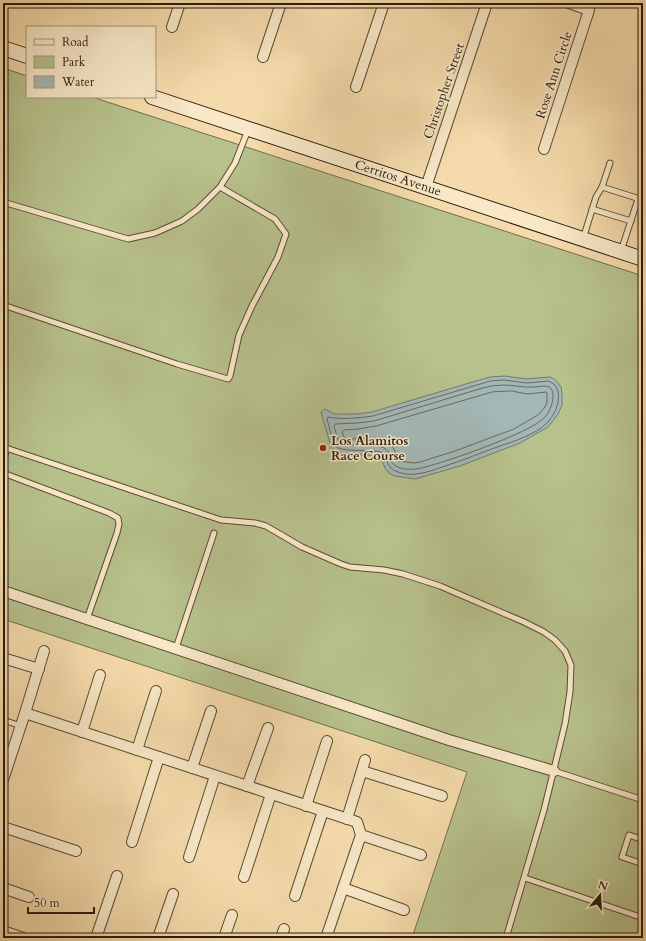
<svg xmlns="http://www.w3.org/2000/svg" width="646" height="941" font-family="Cardo,serif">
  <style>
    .green { fill: #b7c18c; stroke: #706e4c }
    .water { fill: #a3b8b6; stroke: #727972 }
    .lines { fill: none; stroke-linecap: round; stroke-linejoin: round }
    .shore { stroke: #666a60; stroke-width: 1 }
    .service-casing { stroke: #5b4b33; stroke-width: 7 }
    .minor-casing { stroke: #5b4b33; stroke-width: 12 }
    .secondary-casing { stroke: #281b0b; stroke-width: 16 }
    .service { stroke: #f8e8c8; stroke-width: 5 }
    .minor { stroke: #f8e8c8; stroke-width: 10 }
    .secondary { stroke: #f8e8c8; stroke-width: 14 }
    .poi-dot { fill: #8f2418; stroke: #f8e8c8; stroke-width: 1.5 }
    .labels { text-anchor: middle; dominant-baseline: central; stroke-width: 3; stroke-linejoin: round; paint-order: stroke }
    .street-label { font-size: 13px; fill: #281b0b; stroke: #f8e8c8 }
    .poi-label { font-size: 13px; font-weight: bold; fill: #281b0b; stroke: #f8e8c8; text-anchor: start }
  </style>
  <rect width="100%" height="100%" fill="#f5dbab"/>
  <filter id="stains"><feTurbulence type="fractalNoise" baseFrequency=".005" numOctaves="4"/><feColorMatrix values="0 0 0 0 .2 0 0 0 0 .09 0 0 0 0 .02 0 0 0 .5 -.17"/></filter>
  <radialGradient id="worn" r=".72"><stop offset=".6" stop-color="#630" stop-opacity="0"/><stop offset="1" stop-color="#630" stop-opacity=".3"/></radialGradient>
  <polygon class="green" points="3,68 27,76 27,97 92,97 643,276 643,938 412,938 467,772 3,619"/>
  <path class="water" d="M504,376L527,379L550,377L554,379L558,383L561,387L562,394V405L558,414L548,427L520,443L460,466L415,479L395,476L389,473L385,468L380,456C366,453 339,459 331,447L321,412L325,409L334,414H357L372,412L476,381L490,377Z"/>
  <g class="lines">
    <g class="shore">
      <path d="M504,380L527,383L549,381L555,385C563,397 556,414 546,424C534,435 515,441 500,446C480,453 462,461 442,467C434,470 425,473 416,474C410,475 403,474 398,472C385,468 389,458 381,452C370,449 340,453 334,445L327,419L328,417C343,420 358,418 373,416L477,385L490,381Z"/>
      <path d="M504,385C514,385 524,388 534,387C539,387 545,385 549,387C553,389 553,394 553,398C552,406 549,413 543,419C529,433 437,466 416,469C408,470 395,469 391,461C389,456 390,451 384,448C373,441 355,446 342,445L339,443L334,426L335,424L357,423L374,421L479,389L491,386Z"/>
      <path d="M512,391L527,394L546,392L547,394V402L545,407L538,415L514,429L455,451L420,462L414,463L399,461C396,456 396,451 392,446C383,436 358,439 345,439L342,432L344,430L358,429L376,426L492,392Z"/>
    </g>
    <defs>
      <g id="service">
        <polyline points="602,187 643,200"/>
        <polyline points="3,202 128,239 155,233 182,221 198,209 220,187 235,163 248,130"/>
        <polyline points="592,209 631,221"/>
        <polyline points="583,239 596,197 602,187 610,163"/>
        <polyline points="621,251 638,199"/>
        <polyline points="3,305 177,364 228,379 230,376 239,335 252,306 278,257 286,234 275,219 220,187"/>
        <polyline points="3,447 221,520 255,523 266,526 302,547 341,564 350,567 384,570 403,574 440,586 524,622 544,632 555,640 565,651 571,665 570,692 565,724 544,810 506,938"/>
        <polyline points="3,461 7,448"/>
        <polyline points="3,473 109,513 118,518 119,524 117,533 87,619"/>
        <polyline points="176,648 214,533"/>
        <polyline points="3,720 21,726"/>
        <polyline points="554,771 643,800"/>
        <polyline points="643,840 629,835 622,857 643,864"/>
        <polyline points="525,878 643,918"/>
      </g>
      <g id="minor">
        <polyline points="172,27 180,3"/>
        <polyline points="263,57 281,3"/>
        <polyline points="356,87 384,3"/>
        <polyline points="544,149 589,10 569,3"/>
        <polyline points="426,187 487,3"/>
        <polyline points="3,591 449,740 554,771"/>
        <polyline points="3,658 39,669"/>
        <polyline points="25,713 44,651"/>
        <polyline points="82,732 100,675"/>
        <polyline points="137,750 156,691"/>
        <polyline points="192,768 211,711"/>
        <polyline points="362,771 442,796"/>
        <polyline points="3,780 25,713 357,822 361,835 326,938"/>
        <polyline points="247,786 268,728"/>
        <polyline points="306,806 327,741"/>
        <polyline points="347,819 365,760"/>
        <polyline points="3,827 76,851"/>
        <polyline points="361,835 421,855"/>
        <polyline points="132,842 159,757"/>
        <polyline points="189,857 215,776"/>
        <polyline points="244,877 271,794"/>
        <polyline points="3,888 29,897"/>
        <polyline points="343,888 404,910"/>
        <polyline points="295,896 323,811"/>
        <polyline points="3,931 23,938"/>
        <polyline points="96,938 117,876"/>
        <polyline points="158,938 173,894"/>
        <polyline points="224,938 232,915"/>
        <polyline points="281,938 284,929"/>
      </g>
      <g id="secondary">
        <polyline points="3,48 27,56"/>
        <polyline points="152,97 643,259"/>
      </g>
    </defs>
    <use href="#service" class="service-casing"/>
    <use href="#minor" class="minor-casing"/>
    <use href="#secondary" class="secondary-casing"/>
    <use href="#service" class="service"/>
    <use href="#minor" class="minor"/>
    <use href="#secondary" class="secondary"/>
  </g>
  <circle class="poi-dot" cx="323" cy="448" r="4"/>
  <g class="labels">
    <g class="street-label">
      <text transform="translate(554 75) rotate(-72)">Rose Ann Circle</text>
      <text transform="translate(444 91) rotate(-71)">Christopher Street</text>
      <text transform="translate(398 178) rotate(18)">Cerritos Avenue</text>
    </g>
    <g class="poi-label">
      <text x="331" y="441">Los Alamitos<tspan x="331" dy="15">Race Course</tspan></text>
    </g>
  </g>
  <rect width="646" height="941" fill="none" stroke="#f5dbab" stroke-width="16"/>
  <rect x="4" y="4" width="638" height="933" fill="none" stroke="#281b0b" stroke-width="2"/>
  <rect x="8" y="8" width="630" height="925" fill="none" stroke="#281b0b"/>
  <rect x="26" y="26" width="130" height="72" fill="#f8e8c8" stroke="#a5967c"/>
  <rect x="34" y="39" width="20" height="6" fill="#f8e8c8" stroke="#a5967c"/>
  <text x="62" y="46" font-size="12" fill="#281b0b">Road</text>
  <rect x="34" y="56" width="20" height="12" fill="#b7c18c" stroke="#a5967c"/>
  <text x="62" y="66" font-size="12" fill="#281b0b">Park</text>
  <rect x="34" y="76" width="20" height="12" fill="#a3b8b6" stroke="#a5967c"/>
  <text x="62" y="86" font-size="12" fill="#281b0b">Water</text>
  <g transform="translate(600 895) rotate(18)" stroke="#f8e8c8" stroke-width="3" paint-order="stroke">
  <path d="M0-3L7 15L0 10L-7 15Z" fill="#281b0b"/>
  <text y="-6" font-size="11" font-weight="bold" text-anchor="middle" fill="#281b0b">N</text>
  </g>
  <path d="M28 907v6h66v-6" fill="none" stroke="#281b0b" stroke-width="2"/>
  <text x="34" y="907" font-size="12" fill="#281b0b" stroke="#f8e8c8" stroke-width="3" paint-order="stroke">50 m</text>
  <rect width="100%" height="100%" filter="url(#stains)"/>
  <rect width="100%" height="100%" fill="url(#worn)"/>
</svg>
